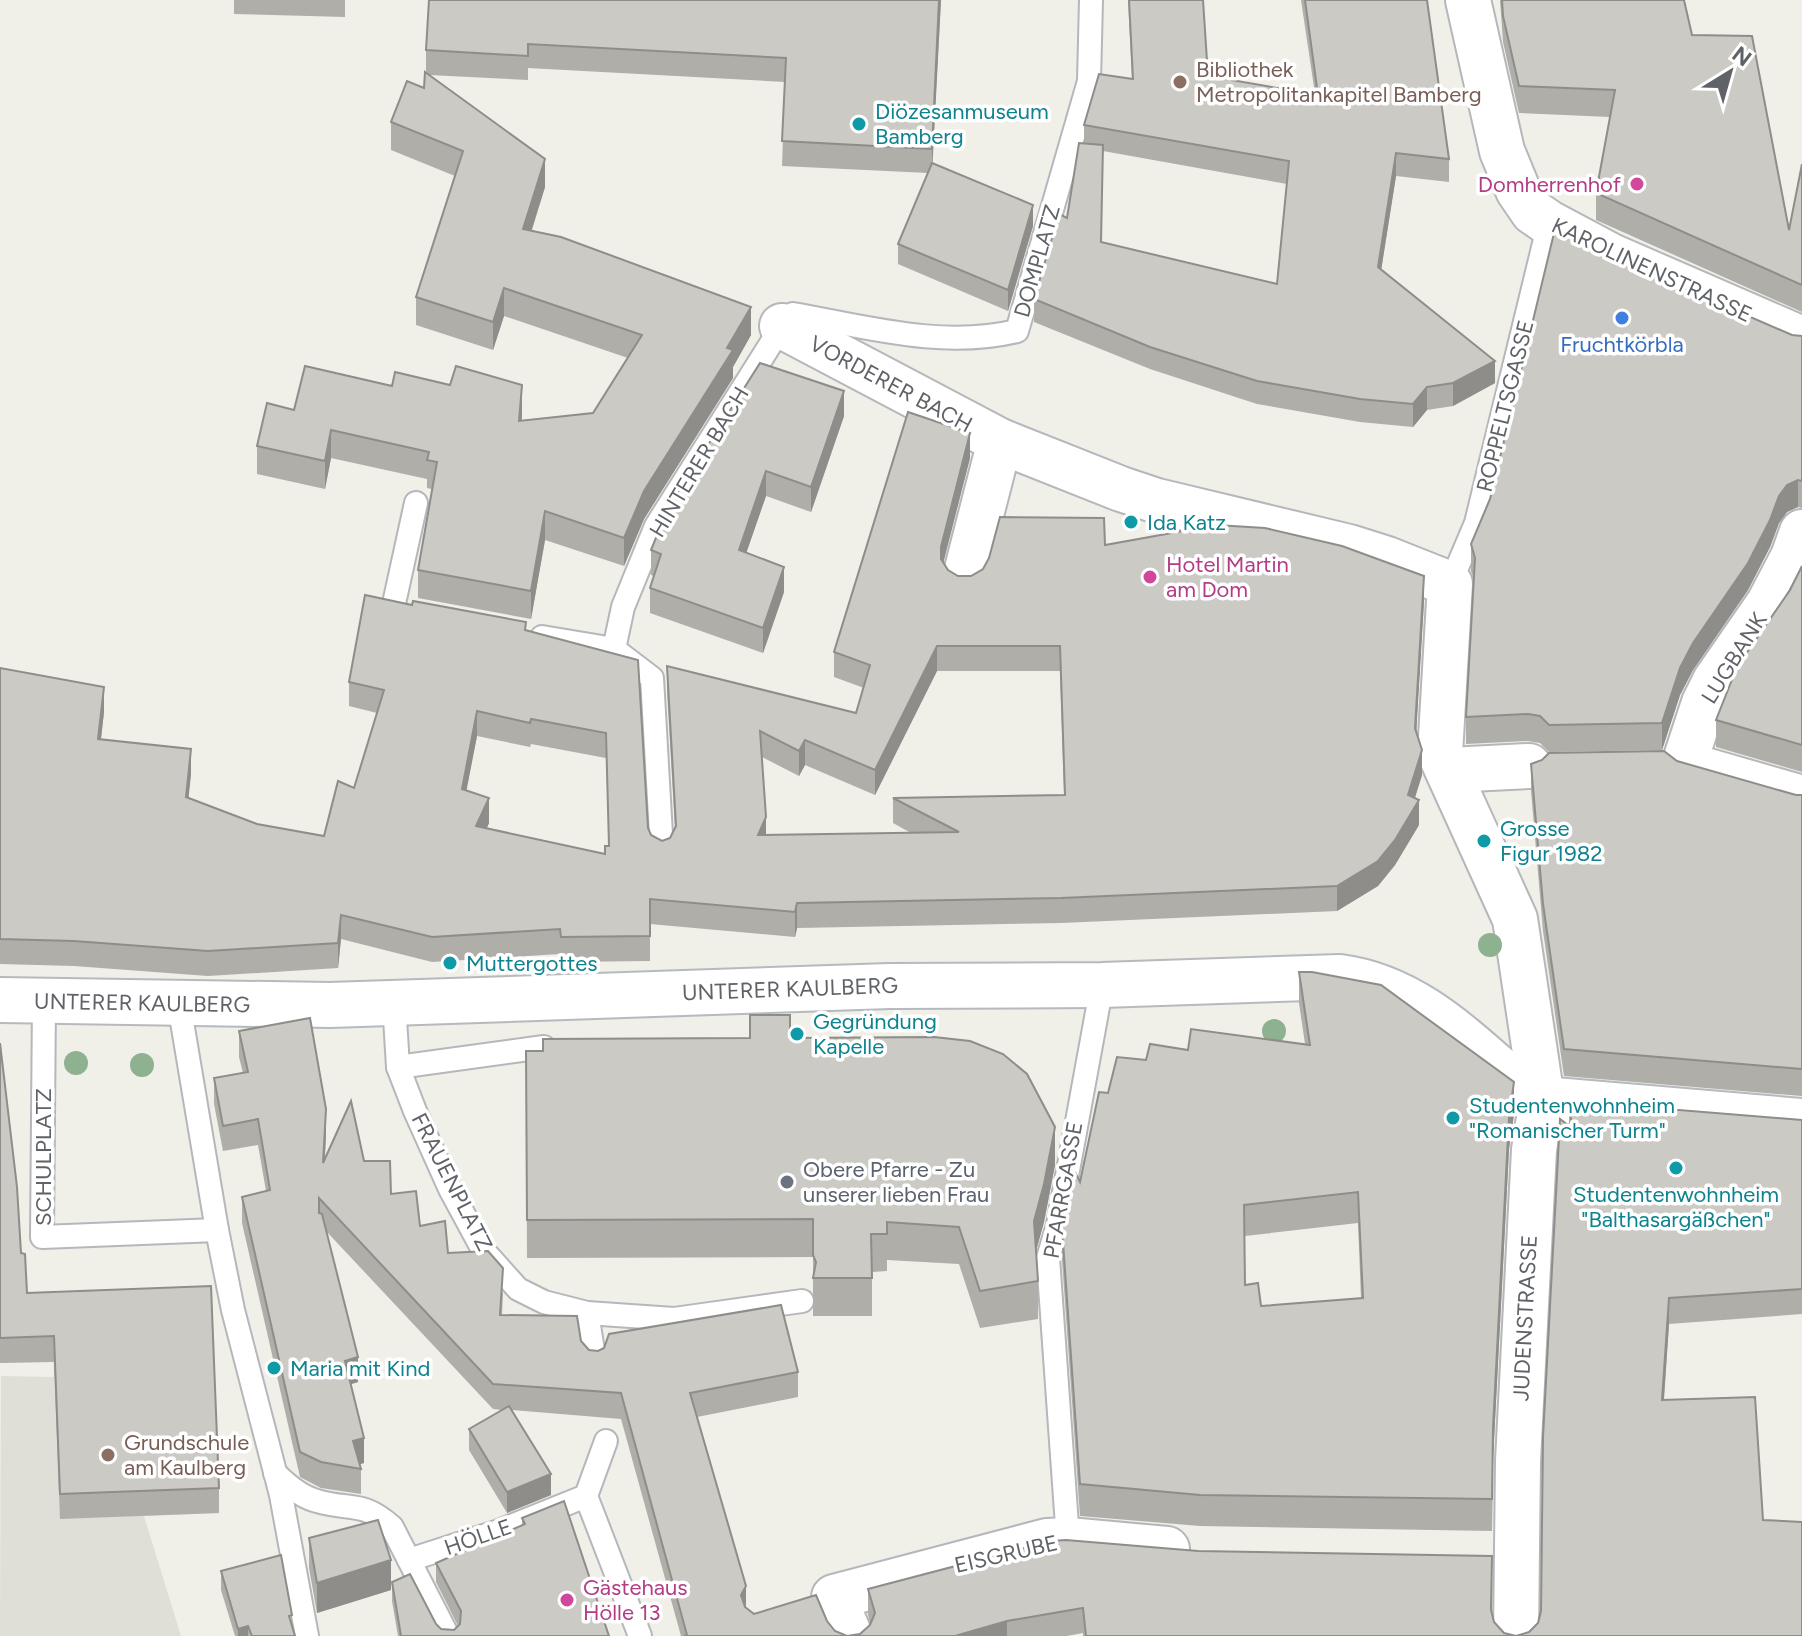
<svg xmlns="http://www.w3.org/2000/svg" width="1802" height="1636" font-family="Figtree,sans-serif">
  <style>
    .education { fill: #dfded7 }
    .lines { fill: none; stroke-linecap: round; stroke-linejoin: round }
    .lane-casing { stroke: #b5b7bb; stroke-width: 26 }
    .street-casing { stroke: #b5b7bb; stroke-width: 48 }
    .secondary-casing { stroke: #b6b9be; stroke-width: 48 }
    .lane { stroke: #fff; stroke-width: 22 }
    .street { stroke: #fff; stroke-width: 44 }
    .secondary { stroke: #fff; stroke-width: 44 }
    .tree { fill: #8eb190 }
    .wall { fill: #afaea9; fill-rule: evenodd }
    .shaded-wall { fill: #8e8d8a }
    .building { fill: #cbcac5; stroke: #8e8d8a; stroke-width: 2; fill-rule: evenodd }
    .education-dot { fill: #8d6e63; stroke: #fff; stroke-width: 3 }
    .culture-dot { fill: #0f9aa8; stroke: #fff; stroke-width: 3 }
    .hotel-dot { fill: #d1479c; stroke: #fff; stroke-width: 3 }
    .shop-dot { fill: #3f7fe0; stroke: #fff; stroke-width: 3 }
    .worship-dot { fill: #6b7280; stroke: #fff; stroke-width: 3 }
    .labels { text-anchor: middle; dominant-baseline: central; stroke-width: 7; stroke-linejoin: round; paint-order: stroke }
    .education-label { font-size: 22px; fill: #785e54; stroke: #fff; text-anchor: start }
    .culture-label { font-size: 22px; fill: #0d838f; stroke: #fff; text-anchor: start }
    .hotel-label { font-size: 22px; fill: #b23c85; stroke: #fff; text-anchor: start }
    .street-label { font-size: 22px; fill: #5f6267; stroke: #fff }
    .shop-label { font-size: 22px; fill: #366cbe; stroke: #fff }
    .worship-label { font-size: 22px; fill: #5b616d; stroke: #fff; text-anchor: start }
  </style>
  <rect width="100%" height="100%" fill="#f0efe8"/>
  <polygon class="education" points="211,1311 219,1513 144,1516 181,1636 0,1636 1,1376 54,1377 52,1317"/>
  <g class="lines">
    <defs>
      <g id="lane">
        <polyline points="1450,584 1476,523 1549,223"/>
        <polyline points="393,608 416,503"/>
        <polyline points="542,637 614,649 652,678 662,852"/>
        <path d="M614,649L623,607L656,526L782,326L793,314C867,327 943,349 1017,331L1089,81L1091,0"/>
        <polyline points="44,1001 42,1237 217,1230"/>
        <polyline points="394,1002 398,1067 415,1111 450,1189 483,1250 518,1289 544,1302 587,1313 674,1319 802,1301"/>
        <polyline points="179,1004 217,1230 233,1310 281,1495 307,1636"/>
        <polyline points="398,1067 544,1047"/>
        <polyline points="587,1313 595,1363"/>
        <path d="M275,1473C287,1485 301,1497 317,1501C351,1511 362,1500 392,1527L448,1636"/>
        <polyline points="586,1496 640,1636"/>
        <polyline points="586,1496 606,1441"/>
        <polyline points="1068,1540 1048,1258 1058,1225 1102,985"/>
        <polyline points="409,1560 499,1531 586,1496"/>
      </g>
      <g id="street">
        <polyline points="1468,0 1502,151 1518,190 1533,212 1549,223 1611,256 1802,339"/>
        <polyline points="782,326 1000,441 1121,489 1157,501 1349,547 1387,559 1450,584 1440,754 1515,919 1542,1099 1534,1150 1518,1461 1516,1636"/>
        <polyline points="1802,532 1793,557 1769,603 1715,681 1704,703 1684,764 1802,798"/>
        <polyline points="965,577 1000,441"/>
        <polyline points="1450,770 1529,766"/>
        <polyline points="850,1636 834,1597 1047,1541 1068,1540 1167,1549"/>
      </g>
      <path id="secondary" d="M0,1000L330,1005L890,986L1102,985L1340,977C1417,987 1469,1044 1525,1091L1542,1099L1802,1121"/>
    </defs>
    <use href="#lane" class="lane-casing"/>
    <use href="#street" class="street-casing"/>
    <use href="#secondary" class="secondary-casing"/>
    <use href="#lane" class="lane"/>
    <use href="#street" class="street"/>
    <use href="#secondary" class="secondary"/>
  </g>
  <g class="tree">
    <circle cx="1490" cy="945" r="12"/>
    <circle cx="1274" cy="1031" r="12"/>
    <circle cx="76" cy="1063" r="12"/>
    <circle cx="142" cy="1065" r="12"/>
  </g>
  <g class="wall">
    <polygon points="234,0 345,0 345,17 234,14"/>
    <polygon points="941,0 932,163 1033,226 1008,311 898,264 898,244 928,173 782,166 785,82 528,68 528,80 429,75 545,187 532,230 751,335 733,367 733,378 644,519 624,566 545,540 531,619 418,598 418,570 432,489 427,488 427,479 331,458 325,489 257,474 257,446 294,410 392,386 522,413 522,421 593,413 628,358 504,316 493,350 416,325 416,297 455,176 391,150 391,122 424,88 426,73 426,50"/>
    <path d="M1128,0H1203L1208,76L1315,94L1301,0H1427L1449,159V182L1396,176L1381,270L1495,383L1453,406L1427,410L1413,427L1360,422L1257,404L1150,369L1034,322V299L1067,218L1084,144V125L1132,79ZM1103,151L1287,184L1277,284L1101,242Z"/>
    <polygon points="1500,0 1684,0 1692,35 1789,230 1802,164 1802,312 1596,220 1596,193 1610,117 1519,113 1503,42"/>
    <polygon points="1601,252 1792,335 1802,336 1802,508 1798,507 1787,512 1779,523 1770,547 1748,590 1693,670 1680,695 1662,750 1549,752 1540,743 1528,741 1466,744 1466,717 1474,580 1471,571 1471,544"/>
    <polygon points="844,416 811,512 766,496 746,553 784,592 763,653 650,613 650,588 654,576 651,575 651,550"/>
    <path d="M970,458L943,562L948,570L958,576H971L1105,545L1424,601L1416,732L1422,775L1415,798L1419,825L1395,865L1378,886L1337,911L1061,923L797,928L795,937L650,924V961L561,962L560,954L432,962L341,939L338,968L208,976L74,966L0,964V668L104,712L101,739L191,774L188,798L257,824L324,836L354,788L377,713L349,706V682L526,630L638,660L648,828L651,835L662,841L670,838L675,829L667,691V666L856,713L864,688L834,677V652ZM937,671H1060L1064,795L893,798V823L911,833L766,835L762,757L799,776L805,765L875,795ZM477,736L530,747L531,744L606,758L609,846L605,854L487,828L489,823L466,790Z"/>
    <polygon points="1802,566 1802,772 1716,747 1716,720"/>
    <polygon points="1677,761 1796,795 1802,795 1802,1096 1564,1076 1543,931 1531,791 1531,764"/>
    <path d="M1299,972L1514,1114L1509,1149L1493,1460L1492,1531L1200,1526L1080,1516L1062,1260V1228L1080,1182L1108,1093L1146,1060L1188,1050L1305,1044L1299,1003ZM1358,1223L1361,1298L1261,1306L1245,1285V1236Z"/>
    <polygon points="239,1031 326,1134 325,1158 364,1161 420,1226 448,1253 503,1293 502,1315 581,1341 589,1350 798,1372 798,1397 697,1417 746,1607 754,1614 827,1621 835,1631 847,1636 860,1634 870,1625 868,1614 868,1589 1491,1612 1494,1622 1504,1633 1516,1636 1529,1632 1538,1623 1541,1611 1569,1126 1569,1101 1802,1120 1802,1314 1669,1324 1664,1400 1763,1520 1802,1636 1083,1636 1083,1633 1067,1636 681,1636 621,1419 512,1410 551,1495 507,1513 469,1450 469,1429 502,1410 493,1409 327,1232 358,1382 351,1384 364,1463 360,1464 361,1469 361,1494 321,1488 300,1477 242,1223 242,1197 266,1191 258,1145 223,1151 214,1104 214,1078 243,1073 239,1057"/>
    <polygon points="790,1038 1055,1165 1044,1222 1036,1251 1038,1281 1038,1319 980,1328 959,1264 887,1260 887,1271 872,1272 872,1316 813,1316 813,1257 527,1258 526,1051"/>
    <polygon points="0,1043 21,1253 27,1293 219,1488 219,1513 60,1519 54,1362 0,1363"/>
    <polygon points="522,1518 609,1636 398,1636 392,1601 392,1582 441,1629 454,1630 458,1626 436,1582 436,1563 522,1526"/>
    <polygon points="309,1538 391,1590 317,1613 309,1568"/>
    <polygon points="221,1571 292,1628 295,1636 235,1636 221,1590"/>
  </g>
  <g class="shaded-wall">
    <polygon points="939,0 941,0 932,174 932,149"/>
    <polygon points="1396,153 1396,176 1378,290 1378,267"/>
    <polygon points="545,159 545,187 523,257 523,229"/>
    <polygon points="1033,205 1033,226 1008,311 1008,290"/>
    <polygon points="504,288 504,316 493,350 493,322"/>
    <polygon points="751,307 751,335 733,367 733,378 644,519 624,566 624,538 644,491"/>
    <polygon points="1495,361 1495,383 1453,406 1453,383"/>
    <polygon points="522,385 522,413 519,449 519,421"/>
    <polygon points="1427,387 1427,410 1413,427 1413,404"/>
    <polygon points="844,391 844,416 811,512 811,487"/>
    <polygon points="331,430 331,458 325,489 325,461"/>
    <polygon points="970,433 970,458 941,572 941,547"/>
    <polygon points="766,471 766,496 739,574 739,550"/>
    <polygon points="1798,480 1798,507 1787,512 1779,523 1770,547 1748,590 1693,670 1680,695 1662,750 1662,723 1680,668 1693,643 1779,496 1787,485"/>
    <polygon points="545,511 545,540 531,619 531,591"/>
    <polygon points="784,567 784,592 763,653 763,628"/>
    <polygon points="1424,576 1424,601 1415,753 1415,728"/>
    <polygon points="937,646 937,671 875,795 875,770"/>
    <polygon points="104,687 104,712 98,764 98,739"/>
    <polygon points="477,711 477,736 462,814 462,789"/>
    <polygon points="805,740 805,765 799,776 799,751"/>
    <polygon points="191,749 191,774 186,822 186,797"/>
    <polygon points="1422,750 1422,775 1409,816 1419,800 1419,825 1395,865 1378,886 1337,911 1337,886 1408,795"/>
    <polygon points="489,798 489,823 476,851 476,826"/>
    <polygon points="766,817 766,842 758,835"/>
    <polygon points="797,903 797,928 795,937 795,912"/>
    <polygon points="341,915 341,939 338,968 338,943"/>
    <polygon points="1514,1082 1514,1114 1509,1149 1493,1460 1492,1531 1493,1428 1509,1117"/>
    <polygon points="326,1109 326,1134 323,1188 323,1163"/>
    <polygon points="1055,1127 1055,1165 1044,1222 1034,1258 1034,1221"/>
    <polygon points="1669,1298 1669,1324 1662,1425 1662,1400"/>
    <polygon points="358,1357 358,1382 345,1386 345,1361"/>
    <polygon points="364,1438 364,1463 353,1466 353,1441"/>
    <polygon points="551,1474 551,1495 507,1513 507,1492"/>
    <polygon points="391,1560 391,1590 317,1613 317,1583"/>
    <polygon points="746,1586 746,1612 741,1595"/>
    <polygon points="1007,1621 1007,1636 955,1636"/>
    <polygon points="248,1626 248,1636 238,1636 238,1629"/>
  </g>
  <g class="building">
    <polygon points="429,0 939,0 932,149 782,141 786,58 528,44 528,56 426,50"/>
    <polygon points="1129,0 1203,0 1208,76 1318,95 1305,0 1427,0 1449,159 1396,153 1378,267 1495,361 1453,383 1427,387 1413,404 1360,399 1257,381 1150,347 1034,299 1059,214 1067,218 1079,143 1103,145 1101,242 1277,284 1289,161 1084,125 1099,74 1133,79"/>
    <polygon points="1502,0 1684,0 1692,35 1752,36 1789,230 1802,164 1802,285 1596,193 1615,90 1519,86 1503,16"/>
    <polygon points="425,72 545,159 523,229 561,237 751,307 727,348 733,350 644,491 624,538 545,511 531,591 418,570 437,462 427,460 429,452 331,430 325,461 257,446 267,403 294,410 305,366 392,386 395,372 450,385 456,366 522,385 519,421 593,413 642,335 504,288 493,322 416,297 463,151 391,122 407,81 424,88"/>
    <polygon points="932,163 1033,205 1008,290 898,244"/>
    <polygon points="1555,229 1601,252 1792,335 1802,336 1802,481 1798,480 1787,485 1779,496 1770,520 1748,563 1693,643 1680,668 1662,723 1549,725 1540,716 1528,714 1466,717 1475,558 1471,544 1490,499"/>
    <polygon points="760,363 844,391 811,487 766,471 739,550 784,567 763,628 650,588 661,554 651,550 668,508"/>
    <path d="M908,412L970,433L941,547V559L948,570L958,576H971L983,569L989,558L1000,517L1104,518L1105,545L1216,525L1265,528L1342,546L1424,576L1415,728L1422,750L1408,795L1419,800L1395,840L1378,861L1337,886L1061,898L797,903L795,912L650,899V936L561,937L560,929L432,937L341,915L338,943L208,951L74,941L0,939V668L104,687L98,739L191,749L186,797L257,824L324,836L338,781L354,788L384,690L349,682L365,595L412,605L413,601L526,622L525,630L638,660L648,828L651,835L662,841L670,838L676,826L667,666L856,713L870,665L834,652ZM937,646H1060L1065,795L893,798L959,832L758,835L766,817L760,731L799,751L805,740L875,770ZM477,711L530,723L531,719L606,733L609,846H605V854L476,826L489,798L462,789Z"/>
    <polygon points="1802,566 1802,745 1716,720 1737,667 1790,590"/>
    <polygon points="1664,751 1677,761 1796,795 1802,795 1802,1069 1564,1049 1543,904 1531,764 1542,760 1549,753"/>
    <path d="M1299,972H1312L1381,985L1514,1082L1509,1117L1493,1428L1492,1499L1200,1495L1080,1484L1062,1228L1076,1174L1080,1182L1099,1092L1108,1093L1117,1057L1146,1060L1150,1044L1188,1050L1191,1029L1310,1045ZM1358,1192L1363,1298L1261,1306L1258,1283L1245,1285L1244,1205Z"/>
    <polygon points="750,1015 790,1015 790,1038 934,1037 970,1041 1003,1054 1027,1074 1055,1127 1044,1184 1034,1221 1038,1281 980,1291 959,1227 887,1222 887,1234 871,1234 872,1278 813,1278 816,1262 813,1255 813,1219 527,1220 526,1051 543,1051 543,1039 750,1038"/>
    <polygon points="310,1018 326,1109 323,1163 351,1101 364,1161 390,1161 391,1194 416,1191 420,1226 445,1221 448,1253 488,1251 503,1268 500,1315 577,1316 581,1341 589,1350 598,1351 604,1348 609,1334 781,1305 798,1372 690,1393 746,1586 741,1595 745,1607 754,1614 816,1595 827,1621 835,1631 847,1636 860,1634 870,1625 875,1613 868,1589 1051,1541 1066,1540 1198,1551 1492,1556 1491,1610 1494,1622 1504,1633 1516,1636 1529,1632 1538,1623 1541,1611 1543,1437 1560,1119 1572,1128 1569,1101 1802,1120 1802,1289 1669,1298 1662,1400 1755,1397 1763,1520 1802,1522 1802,1636 1086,1636 1083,1608 1007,1621 955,1636 684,1636 687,1635 621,1393 493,1384 319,1198 319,1213 322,1214 358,1357 345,1361 364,1438 353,1441 361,1469 321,1462 300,1452 242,1197 270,1190 258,1119 223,1126 214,1078 248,1072 239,1031"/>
    <polygon points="0,1043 17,1187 21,1253 25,1254 27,1293 211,1286 219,1488 60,1494 54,1336 0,1338"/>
    <polygon points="509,1406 551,1474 507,1492 469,1429"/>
    <polygon points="564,1501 609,1636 401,1636 392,1582 410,1574 436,1624 441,1629 454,1630 460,1624 461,1611 436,1563 525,1524 522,1518"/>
    <polygon points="378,1520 391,1560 317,1583 309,1538"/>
    <polygon points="281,1555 292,1615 289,1616 295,1636 252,1636 248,1626 238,1629 221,1571"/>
  </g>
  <g class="education-dot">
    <circle cx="1180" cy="82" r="8"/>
    <circle cx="108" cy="1455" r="8"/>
  </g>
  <g class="culture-dot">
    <circle cx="859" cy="124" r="8"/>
    <circle cx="1131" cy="522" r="8"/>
    <circle cx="1484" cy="841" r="8"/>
    <circle cx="450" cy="963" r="8"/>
    <circle cx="797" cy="1034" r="8"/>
    <circle cx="1453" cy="1118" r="8"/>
    <circle cx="1676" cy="1168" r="8"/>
    <circle cx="274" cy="1368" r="8"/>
  </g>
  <g class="hotel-dot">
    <circle cx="1637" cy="184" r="8"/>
    <circle cx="1150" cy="577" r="8"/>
    <circle cx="567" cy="1600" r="8"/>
  </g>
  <circle class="shop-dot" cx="1622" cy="318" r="8"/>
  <circle class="worship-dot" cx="787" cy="1182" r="8"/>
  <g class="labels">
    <g class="education-label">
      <text x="1196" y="69">Bibliothek<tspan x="1196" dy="25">Metropolitankapitel Bamberg</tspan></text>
      <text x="124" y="1442">Grundschule<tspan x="124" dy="25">am Kaulberg</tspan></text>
    </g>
    <g class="culture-label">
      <text x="875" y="111">Diözesanmuseum<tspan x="875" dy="25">Bamberg</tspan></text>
      <text x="1147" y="522">Ida Katz</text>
      <text x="1500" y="828">Grosse<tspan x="1500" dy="25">Figur 1982</tspan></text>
      <text x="466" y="963">Muttergottes</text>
      <text x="813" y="1021">Gegründung<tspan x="813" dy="25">Kapelle</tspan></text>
      <text x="1469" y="1105">Studentenwohnheim<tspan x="1469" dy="25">"Romanischer Turm"</tspan></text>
      <text x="1676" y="1194" text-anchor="middle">Studentenwohnheim<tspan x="1676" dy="25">"Balthasargäßchen"</tspan></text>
      <text x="290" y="1368">Maria mit Kind</text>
    </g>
    <g class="hotel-label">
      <text x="1621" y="184" text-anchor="end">Domherrenhof</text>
      <text x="1166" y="564">Hotel Martin<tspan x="1166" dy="25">am Dom</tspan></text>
      <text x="583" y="1587">Gästehaus<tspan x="583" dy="25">Hölle 13</tspan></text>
    </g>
    <g class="street-label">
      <text transform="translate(1037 261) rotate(-74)">DOMPLATZ</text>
      <text transform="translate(1652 270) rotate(25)">KAROLINENSTRASSE</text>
      <text transform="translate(891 384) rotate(28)">VORDERER BACH</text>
      <text transform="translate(1505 406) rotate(-76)">ROPPELTSGASSE</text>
      <text transform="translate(699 462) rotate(-59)">HINTERER BACH</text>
      <text transform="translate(1734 658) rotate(-58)">LUGBANK</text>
      <text transform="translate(790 989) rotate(-2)">UNTERER KAULBERG</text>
      <text transform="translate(142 1003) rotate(1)">UNTERER KAULBERG</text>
      <text transform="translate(43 1157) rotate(-90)">SCHULPLATZ</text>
      <text transform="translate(452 1182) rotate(63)">FRAUENPLATZ</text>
      <text transform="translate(1063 1190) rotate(-80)">PFARRGASSE</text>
      <text transform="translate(1525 1318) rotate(-87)">JUDENSTRASSE</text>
      <text transform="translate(478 1537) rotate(-19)">HÖLLE</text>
      <text transform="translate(1006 1554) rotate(-13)">EISGRUBE</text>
    </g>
    <g class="shop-label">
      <text x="1622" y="344">Fruchtkörbla</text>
    </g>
    <g class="worship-label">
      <text x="803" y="1169">Obere Pfarre - Zu<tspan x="803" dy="25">unserer lieben Frau</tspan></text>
    </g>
  </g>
  <g transform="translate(1730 72) rotate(37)" stroke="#ffffff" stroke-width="6" paint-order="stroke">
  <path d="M0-6L14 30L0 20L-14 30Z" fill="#5f6267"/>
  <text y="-12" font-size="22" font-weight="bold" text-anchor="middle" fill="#5f6267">N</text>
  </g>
</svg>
